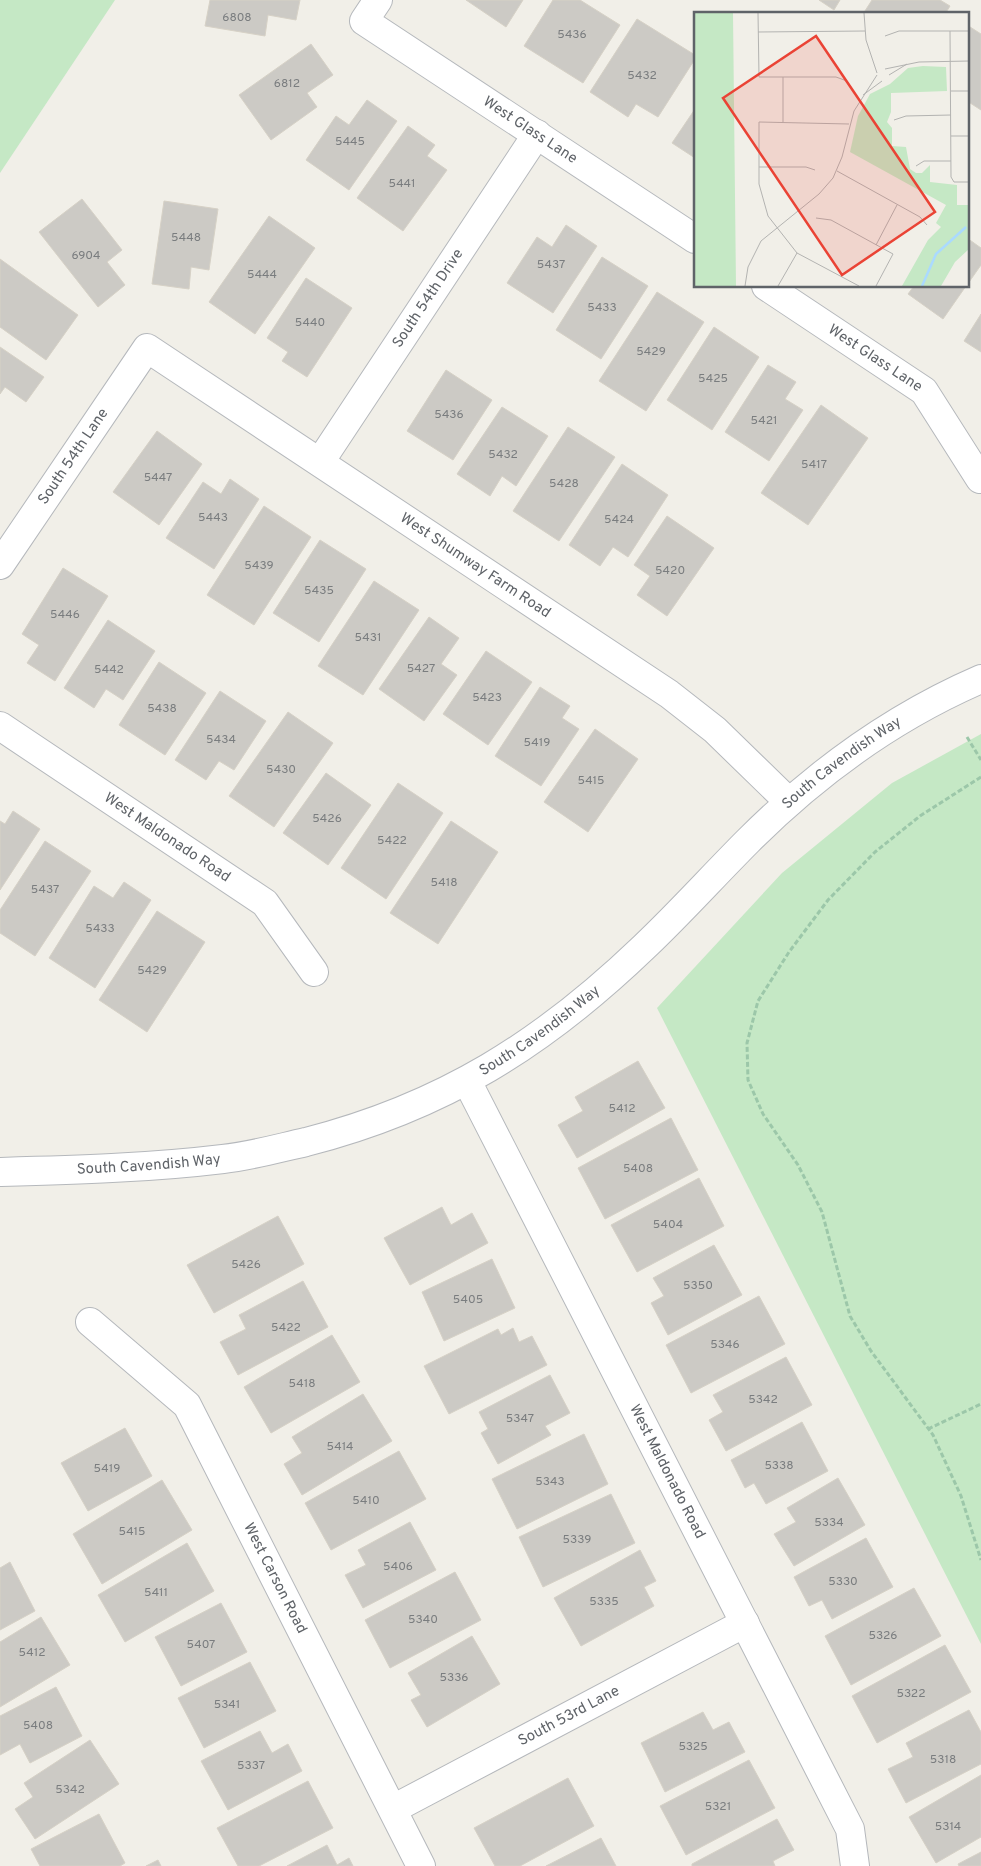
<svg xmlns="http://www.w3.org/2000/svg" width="981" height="1866" font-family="Overpass,sans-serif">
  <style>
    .green { fill: #c5e8c5 }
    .building { fill: #cccac5; stroke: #d6d1c6 }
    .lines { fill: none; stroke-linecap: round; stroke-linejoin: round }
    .minor-casing { stroke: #b5b8bc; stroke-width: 30 }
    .tertiary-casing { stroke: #b5b8bc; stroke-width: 30 }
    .path { stroke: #9cc7a9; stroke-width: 3; stroke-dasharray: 5 2.5; stroke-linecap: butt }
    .minor { stroke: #fff; stroke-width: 28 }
    .tertiary { stroke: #fff; stroke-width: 28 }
    .labels { text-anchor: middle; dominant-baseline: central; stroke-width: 4; stroke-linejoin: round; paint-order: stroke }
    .number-label { font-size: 12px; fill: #7a7d7f }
    .street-label { font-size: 15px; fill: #5f6368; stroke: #fff }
    .inset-river { fill: none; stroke: #aadaff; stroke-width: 2.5 }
    .inset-road { fill: none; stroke: #b3b3b1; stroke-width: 1 }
    .view { fill: #ea4335; fill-opacity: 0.15; stroke: #ea4335; stroke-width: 2.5 }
    .inset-edge { fill: none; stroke: #5f6368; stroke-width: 2.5 }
  </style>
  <rect width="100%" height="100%" fill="#f1efe8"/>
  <g class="green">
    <polygon points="0,0 115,0 0,173"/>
    <polygon points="981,734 981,1644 657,1008 782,873 892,783"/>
  </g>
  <g class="building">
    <polygon points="210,0 300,0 296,20 268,15 265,36 205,26"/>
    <polygon points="466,0 523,0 506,27"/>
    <polygon points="553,0 580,0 620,25 583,83 524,46"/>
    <polygon points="819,0 840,0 834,10"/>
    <polygon points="872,0 940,0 950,6 945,14 863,14"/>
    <polygon points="637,19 695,55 695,59 658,117 636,104 628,117 590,92"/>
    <polygon points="967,25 981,34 981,110 967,101"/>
    <polygon points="311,44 333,75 307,93 317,107 271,140 239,95"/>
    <polygon points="367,100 397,121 349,190 306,160 336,116 349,125"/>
    <polygon points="695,109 695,158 672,143"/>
    <polygon points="408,126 435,145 427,156 447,170 403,231 357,198"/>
    <polygon points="82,199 122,250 107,262 125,285 98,307 39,232"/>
    <polygon points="164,201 218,209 209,270 191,267 189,289 152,284"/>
    <polygon points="269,216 315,248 255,334 209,302"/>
    <polygon points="566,225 597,246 553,313 507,283 537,237 552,247"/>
    <polygon points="967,238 981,248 981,265 967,285"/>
    <polygon points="602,257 648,286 601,359 556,330"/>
    <polygon points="0,259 78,315 46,360 0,327"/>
    <polygon points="306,278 352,308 307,377 282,361 288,352 267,338"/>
    <polygon points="914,286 966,286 943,319 908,294"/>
    <polygon points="657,292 704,322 646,411 599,381"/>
    <polygon points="981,314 981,352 964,341"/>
    <polygon points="714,327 759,357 712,430 667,400"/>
    <polygon points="0,347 44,377 26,402 5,387 0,394"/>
    <polygon points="768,365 796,382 785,399 803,410 769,461 725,432"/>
    <polygon points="446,370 492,400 453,460 407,431"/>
    <polygon points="821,405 868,438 808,525 761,493"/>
    <polygon points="502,407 548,436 516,486 502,476 490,496 457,474"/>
    <polygon points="568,427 615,457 559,541 513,511"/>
    <polygon points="157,431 202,464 159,525 113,492"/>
    <polygon points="622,464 668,495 628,557 613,547 600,566 569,545"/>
    <polygon points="230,479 259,499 214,569 166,538 203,482 221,494"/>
    <polygon points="264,506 311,537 254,625 207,595"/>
    <polygon points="667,516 714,548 667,616 637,595 650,576 634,565"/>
    <polygon points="320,540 366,569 319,642 273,613"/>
    <polygon points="63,568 108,596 55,681 27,663 39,645 22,634"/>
    <polygon points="374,581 419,610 363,695 318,666"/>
    <polygon points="429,617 459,638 441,664 457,675 424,721 379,689"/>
    <polygon points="108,620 155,651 123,700 106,689 94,708 64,688"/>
    <polygon points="486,651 532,682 488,745 443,714"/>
    <polygon points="159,662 206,693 165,755 119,725"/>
    <polygon points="540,687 570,706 562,718 579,729 541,786 495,756"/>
    <polygon points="220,691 266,721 234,770 219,761 206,780 175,760"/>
    <polygon points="288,712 333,743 274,827 229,796"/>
    <polygon points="595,729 638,759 588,832 544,802"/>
    <polygon points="326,773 371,805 328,865 283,833"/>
    <polygon points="398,783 443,813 386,899 341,868"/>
    <polygon points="13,811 40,829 0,890 0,821 5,824"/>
    <polygon points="451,821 498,852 438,944 390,913"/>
    <polygon points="45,841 91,871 35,956 0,933 0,910"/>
    <polygon points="124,882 151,900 95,988 49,958 94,886 113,898"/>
    <polygon points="157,911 205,942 147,1032 99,1000"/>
    <polygon points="638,1061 665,1108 577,1158 558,1125 583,1111 575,1097"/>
    <polygon points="671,1118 698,1170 605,1219 578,1168"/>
    <polygon points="699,1178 724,1226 637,1272 611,1225"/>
    <polygon points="442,1207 451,1225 472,1213 488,1243 410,1285 384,1238"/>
    <polygon points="278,1216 304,1264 214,1313 187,1265"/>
    <polygon points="714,1245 742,1295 668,1335 651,1303 664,1296 653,1278"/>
    <polygon points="492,1259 515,1308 444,1341 422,1292"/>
    <polygon points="303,1281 328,1327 238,1375 220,1342 246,1329 239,1315"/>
    <polygon points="759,1296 785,1344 691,1393 666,1345"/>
    <polygon points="513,1328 519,1342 532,1336 547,1365 449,1414 424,1366 498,1329 501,1335"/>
    <polygon points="332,1335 360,1382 271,1433 244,1387"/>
    <polygon points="786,1357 812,1405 726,1451 709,1420 723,1412 713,1395"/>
    <polygon points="550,1375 570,1413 545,1426 551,1435 498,1464 481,1433 488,1429 479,1412"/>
    <polygon points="363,1394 392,1441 302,1495 284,1464 302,1453 292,1437"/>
    <polygon points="802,1422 828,1471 766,1504 754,1483 745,1488 731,1460"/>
    <polygon points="125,1428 152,1476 88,1511 61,1463"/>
    <polygon points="584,1434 608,1484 517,1529 492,1479"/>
    <polygon points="399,1451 426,1499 331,1550 305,1503"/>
    <polygon points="838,1478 865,1525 794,1566 774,1534 796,1522 787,1508"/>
    <polygon points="162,1480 192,1530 102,1584 73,1534"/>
    <polygon points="611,1494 635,1543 543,1587 519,1537"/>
    <polygon points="410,1522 436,1570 363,1608 345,1575 366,1565 358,1550"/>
    <polygon points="866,1538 893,1587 832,1619 822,1600 809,1606 794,1577"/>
    <polygon points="187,1543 214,1591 125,1642 98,1595"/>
    <polygon points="640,1550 656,1581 644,1587 654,1606 581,1646 554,1598"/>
    <polygon points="10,1562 35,1611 0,1630 0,1568"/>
    <polygon points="455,1572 481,1620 390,1668 365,1620"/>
    <polygon points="914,1588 941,1636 851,1685 825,1636"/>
    <polygon points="221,1603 247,1652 181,1686 155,1637"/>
    <polygon points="41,1617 70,1665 0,1707 0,1642"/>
    <polygon points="472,1636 500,1684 427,1727 411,1700 421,1695 408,1673"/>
    <polygon points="945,1645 971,1692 877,1743 852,1696"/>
    <polygon points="250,1662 276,1711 204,1748 178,1698"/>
    <polygon points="56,1687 82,1736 30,1763 20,1744 0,1755 0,1716"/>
    <polygon points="969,1710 981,1732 981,1764 906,1803 888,1769 913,1757 906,1743"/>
    <polygon points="703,1712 713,1730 729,1722 745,1752 665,1792 641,1743"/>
    <polygon points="260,1731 272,1753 288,1744 302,1771 228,1810 201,1761"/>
    <polygon points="90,1740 119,1784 35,1839 15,1809 33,1797 24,1783"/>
    <polygon points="749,1760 775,1808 686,1855 660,1806"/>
    <polygon points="981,1775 981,1837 936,1863 909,1817"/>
    <polygon points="568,1778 594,1826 520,1866 495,1866 474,1828"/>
    <polygon points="308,1781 333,1828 259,1866 238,1866 217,1828"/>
    <polygon points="99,1814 125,1863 120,1866 40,1866 31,1849"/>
    <polygon points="777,1819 794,1850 773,1861 775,1866 692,1866 692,1864"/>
    <polygon points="601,1838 616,1866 546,1866"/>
    <polygon points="327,1845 337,1865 349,1858 353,1866 287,1866"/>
    <polygon points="981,1852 981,1866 959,1866 958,1864"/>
    <polygon points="158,1860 161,1866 146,1866"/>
  </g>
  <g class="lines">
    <defs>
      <g id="minor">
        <path id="s1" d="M378,0L364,21L695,239"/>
        <path id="s2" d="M766,286L924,391L980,479"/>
        <path id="s3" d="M320,462L537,134"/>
        <path id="s4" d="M0,565L147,348L669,694L715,730L789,802"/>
        <path id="s5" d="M0,726L265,903L314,972"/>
        <path id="s6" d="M467,1081L850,1829L855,1866"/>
        <path id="s7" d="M90,1322L187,1405L421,1866"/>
        <path id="s8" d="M393,1809L745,1623"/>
      </g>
      <g id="tertiary">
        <path id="s9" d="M0,1172C74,1170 149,1168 223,1159C251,1156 279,1148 306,1142C443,1107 543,1044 644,947C680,913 713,876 748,841C815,774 893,717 981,679"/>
      </g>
    </defs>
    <use href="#minor" class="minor-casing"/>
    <use href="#tertiary" class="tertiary-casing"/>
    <g class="path">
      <polyline points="967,737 981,760"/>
      <polyline points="981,777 920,816 875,852 828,900 789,952 758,1001 747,1043 748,1080 763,1114 798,1165 822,1212 850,1316 871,1351 933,1435 961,1496 981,1560"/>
      <polyline points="928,1429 981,1404"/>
    </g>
    <use href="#minor" class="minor"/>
    <use href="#tertiary" class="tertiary"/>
  </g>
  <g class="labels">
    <g class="number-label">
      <text x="237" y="18">6808</text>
      <text x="572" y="35">5436</text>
      <text x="642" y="76">5432</text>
      <text x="287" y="84">6812</text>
      <text x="350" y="142">5445</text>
      <text x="402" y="184">5441</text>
      <text x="186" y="238">5448</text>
      <text x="86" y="256">6904</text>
      <text x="551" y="265">5437</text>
      <text x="262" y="275">5444</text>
      <text x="602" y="308">5433</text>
      <text x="310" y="323">5440</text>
      <text x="651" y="352">5429</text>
      <text x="713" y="379">5425</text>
      <text x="449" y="415">5436</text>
      <text x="764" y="421">5421</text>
      <text x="503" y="455">5432</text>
      <text x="814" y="465">5417</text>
      <text x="158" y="478">5447</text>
      <text x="564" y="484">5428</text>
      <text x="213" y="518">5443</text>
      <text x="619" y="520">5424</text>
      <text x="259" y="566">5439</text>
      <text x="670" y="571">5420</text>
      <text x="319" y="591">5435</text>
      <text x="65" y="615">5446</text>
      <text x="368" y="638">5431</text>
      <text x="421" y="669">5427</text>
      <text x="109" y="670">5442</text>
      <text x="487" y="698">5423</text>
      <text x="162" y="709">5438</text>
      <text x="221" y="740">5434</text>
      <text x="537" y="743">5419</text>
      <text x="281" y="770">5430</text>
      <text x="591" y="781">5415</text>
      <text x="327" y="819">5426</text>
      <text x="392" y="841">5422</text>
      <text x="444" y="883">5418</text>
      <text x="45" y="890">5437</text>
      <text x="100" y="929">5433</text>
      <text x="152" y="971">5429</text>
      <text x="622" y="1109">5412</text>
      <text x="638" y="1169">5408</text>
      <text x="668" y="1225">5404</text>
      <text x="246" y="1265">5426</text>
      <text x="698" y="1286">5350</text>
      <text x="468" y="1300">5405</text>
      <text x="286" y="1328">5422</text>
      <text x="725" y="1345">5346</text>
      <text x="302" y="1384">5418</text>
      <text x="763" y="1400">5342</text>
      <text x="520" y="1419">5347</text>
      <text x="340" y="1447">5414</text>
      <text x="779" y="1466">5338</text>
      <text x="107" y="1469">5419</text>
      <text x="550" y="1482">5343</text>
      <text x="366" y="1501">5410</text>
      <text x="829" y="1523">5334</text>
      <text x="132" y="1532">5415</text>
      <text x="577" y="1540">5339</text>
      <text x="398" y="1567">5406</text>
      <text x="843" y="1582">5330</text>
      <text x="156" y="1593">5411</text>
      <text x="604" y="1602">5335</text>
      <text x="423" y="1620">5340</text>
      <text x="883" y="1636">5326</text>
      <text x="201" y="1645">5407</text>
      <text x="32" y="1653">5412</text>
      <text x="454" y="1678">5336</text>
      <text x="911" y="1694">5322</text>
      <text x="227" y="1705">5341</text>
      <text x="38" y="1726">5408</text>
      <text x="693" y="1747">5325</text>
      <text x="943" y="1760">5318</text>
      <text x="251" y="1766">5337</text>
      <text x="70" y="1790">5342</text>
      <text x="718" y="1807">5321</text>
      <text x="948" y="1827">5314</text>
    </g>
    <g class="street-label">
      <text stroke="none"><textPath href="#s1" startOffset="224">West Glass Lane</textPath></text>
      <text stroke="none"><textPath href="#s3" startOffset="196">South 54th Drive</textPath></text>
      <text stroke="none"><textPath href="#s2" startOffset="131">West Glass Lane</textPath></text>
      <text stroke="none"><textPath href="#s4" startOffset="131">South 54th Lane</textPath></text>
      <text stroke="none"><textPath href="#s4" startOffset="656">West Shumway Farm Road</textPath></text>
      <text stroke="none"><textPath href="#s9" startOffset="974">South Cavendish Way</textPath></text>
      <text stroke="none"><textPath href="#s5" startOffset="201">West Maldonado Road</textPath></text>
      <text stroke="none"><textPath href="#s9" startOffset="569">South Cavendish Way</textPath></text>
      <text stroke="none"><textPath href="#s9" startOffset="149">South Cavendish Way</textPath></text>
      <text stroke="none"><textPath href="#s6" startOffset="439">West Maldonado Road</textPath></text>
      <text stroke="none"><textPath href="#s7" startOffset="322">West Carson Road</textPath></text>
      <text stroke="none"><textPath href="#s8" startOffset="199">South 53rd Lane</textPath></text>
    </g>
  </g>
  <g transform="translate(694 12)">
    <rect width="275" height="275" fill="#f1efe8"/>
    <path d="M0,1H39L42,274H0ZM229,54L252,55L253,79L197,81V100L193,110L198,116V134L212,135L216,157L222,161H228L236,153V170L263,173V193H275V237L261,250L247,274H208L234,228L247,215L242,211L252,193L156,140L164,104L176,82L196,72L214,56Z" fill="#c5e8c5"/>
    <path class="inset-river" d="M228,274L242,242L272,215"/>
    <path class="inset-road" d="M64,1L65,65H142L153,69M170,1L172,28L183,61M256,19L257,165L260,170H275M64,20L171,19M191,24L205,19H275M191,57L225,50L275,49M195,63L213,52M89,65V110M257,79H275M169,83L188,69M200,108L212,104L257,103M155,112L65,110V172L74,204L103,241L165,274M257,124H275M222,154L230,149H257M65,155H112L121,158M143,159L226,205L233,213M122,206L137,208L199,242L182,274M182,233L203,193M51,274L54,255L67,229L125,182L139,166L148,145L160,99L183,63M84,274L103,241"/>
    <path class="view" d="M122,24L241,200L148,263L29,86Z"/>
    <rect width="275" height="275" class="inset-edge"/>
  </g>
</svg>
